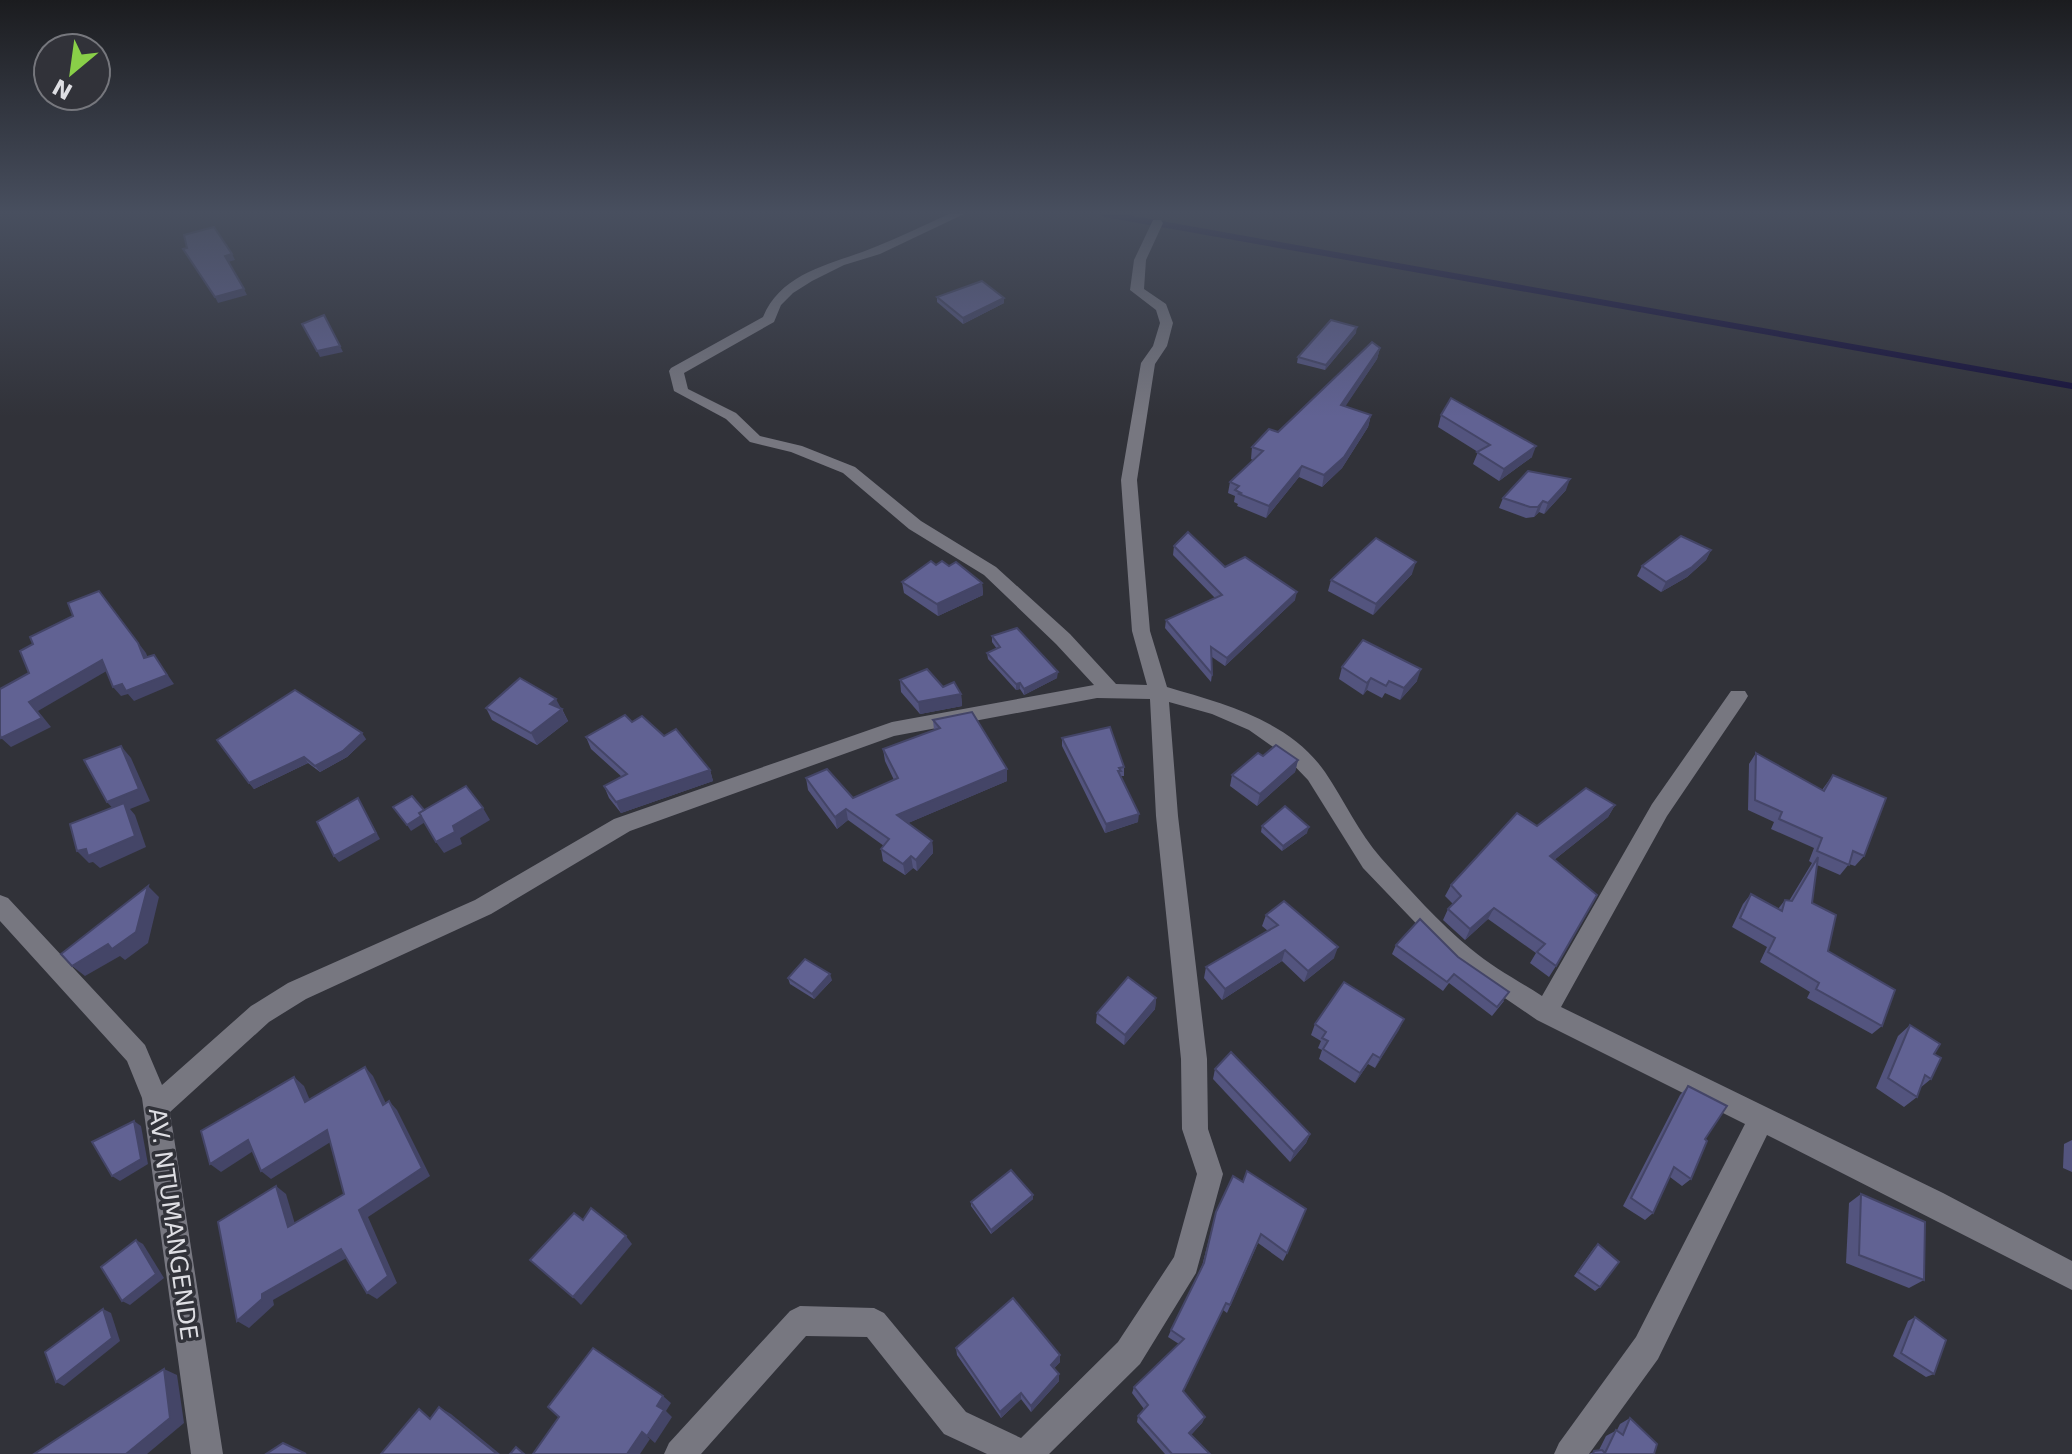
<svg xmlns="http://www.w3.org/2000/svg" width="2072" height="1454" font-family="'DejaVu Sans',sans-serif">
  <style>
    .lines { fill: none; stroke-linecap: round; stroke-linejoin: round }
    .stream { stroke: #16113b; stroke-width: 6 }
    .minor { fill: #777780; fill-rule: evenodd }
    .wall { fill: #53547e }
    .shaded-wall { fill: #444567 }
    .building { fill: #616293; stroke: #444567; stroke-width: 2 }
    .labels { text-anchor: middle; dominant-baseline: central; stroke-width: 7; stroke-linejoin: round; paint-order: stroke }
    .near-street-label { font-size: 24px; fill: #dedee3; stroke: #313239 }
  </style>
  <rect width="100%" height="100%" fill="#313239"/>
  <g class="lines">
    <polyline class="stream" points="1105,214 2072,386"/>
    <path class="minor" d="M949,214H964L880,254L844,265L812,281L793,293L781,305L774,322L684,373L688,389L736,413L760,436L802,446L855,467L921,521L996,567L1070,634L1116,684L1147,685L1132,631L1121,480L1141,363L1153,346L1160,323L1156,310L1130,290L1134,260L1153,220H1161L1163,223L1146,260L1144,289L1166,304L1173,323L1167,346L1155,364L1137,480L1150,631L1167,687C1224,704 1289,720 1325,772C1344,800 1359,833 1381,858C1409,889 1439,923 1471,949C1492,967 1519,981 1542,996L1652,804L1731,691H1745L1748,696L1745,701L1667,816L1561,1007L1943,1193L2072,1261V1290L1767,1135L1658,1359L1589,1454H1554L1559,1443L1636,1337L1745,1124L1537,1020L1455,964L1363,868L1308,780L1283,754L1249,730L1212,714L1169,702L1178,816L1207,1059L1208,1129L1223,1174L1196,1273L1140,1364L1049,1454H987L944,1434L867,1337L806,1336L701,1454H664L669,1443L790,1311L800,1306L874,1308L884,1313L966,1412L1021,1438L1118,1342L1174,1257L1197,1174L1182,1129L1181,1059L1156,816L1150,699L1097,698L894,736L630,831L491,914L306,999L269,1022L170,1112L223,1454H191L142,1098L127,1061L0,921V895L8,898L145,1045L162,1085L251,1006L288,983L475,900L614,819L892,722L1094,685L1056,644L984,575L909,529L843,473L791,452L750,442L726,419L674,391L669,371L671,368L763,317C782,271 834,264 875,247C900,237 924,225 949,214Z"/>
  </g>
  <g class="wall">
    <polygon points="937,297 1004,298 1004,303 963,324 937,302"/>
    <polygon points="1356,333 1325,370 1297,363 1298,357"/>
    <polygon points="1380,348 1377,359 1345,406 1371,415 1368,427 1342,468 1322,487 1299,477 1266,518 1237,506 1238,504 1234,502 1235,496 1228,493 1230,482 1253,460 1251,459 1252,447 1278,432"/>
    <polygon points="1441,415 1532,457 1499,481 1473,464 1478,452 1438,427"/>
    <polygon points="1566,490 1544,514 1539,512 1534,517 1526,518 1499,508 1503,498"/>
    <polygon points="1174,546 1225,567 1295,600 1225,666 1212,657 1212,674 1211,682 1165,628 1166,620 1215,598 1173,555"/>
    <polygon points="1711,550 1706,560 1687,577 1661,592 1637,576 1642,566"/>
    <polygon points="936,565 949,566 982,583 983,595 938,616 904,593 902,582"/>
    <polygon points="1412,574 1373,615 1328,591 1331,580"/>
    <polygon points="992,636 1057,678 1024,695 1020,689 1016,690 988,659 987,653 997,649 992,642"/>
    <polygon points="1342,667 1417,681 1400,700 1385,693 1382,698 1367,690 1363,695 1339,679"/>
    <polygon points="900,680 961,694 962,706 920,714 901,692"/>
    <polygon points="486,708 560,708 562,709 568,721 537,745 492,720"/>
    <polygon points="933,720 1007,769 1007,781 908,823 932,841 933,853 917,871 913,868 905,875 883,861 881,849 884,846 848,820 837,829 808,790 806,778 853,798 894,780 885,761 883,749 934,730"/>
    <polygon points="632,722 664,736 710,770 713,781 621,813 609,798 604,786 622,777 591,749 586,737"/>
    <polygon points="1062,738 1124,767 1124,776 1120,776 1138,822 1105,833 1062,746"/>
    <polygon points="366,739 347,757 320,772 308,763 254,789 217,740"/>
    <polygon points="1756,753 1822,790 1833,775 1864,856 1855,866 1849,864 1840,875 1817,865 1812,903 1828,951 1882,1026 1872,1034 1807,998 1810,992 1760,962 1767,947 1732,927 1743,904 1751,894 1778,909 1785,900 1789,901 1812,863 1809,861 1814,848 1771,829 1774,822 1748,810 1749,764"/>
    <polygon points="1263,756 1298,760 1295,772 1257,806 1230,786 1232,775"/>
    <polygon points="1615,805 1608,817 1554,860 1556,966 1549,977 1530,963 1536,953 1488,919 1465,940 1443,920 1448,909 1453,904 1445,896 1451,885 1537,826"/>
    <polygon points="1262,826 1307,833 1282,851 1261,832"/>
    <polygon points="1266,915 1334,958 1304,982 1282,961 1222,1000 1204,978 1206,967 1268,931 1262,926"/>
    <polygon points="1396,945 1458,957 1504,1001 1492,1016 1449,983 1443,991 1392,954"/>
    <polygon points="788,978 832,980 814,999 790,984"/>
    <polygon points="1156,998 1155,1009 1124,1045 1096,1023 1097,1013"/>
    <polygon points="1404,1019 1375,1068 1368,1064 1355,1083 1319,1059 1322,1050 1318,1048 1321,1041 1311,1035 1315,1024"/>
    <polygon points="1910,1025 1934,1054 1931,1079 1920,1088 1917,1097 1904,1107 1876,1088 1898,1036"/>
    <polygon points="1215,1069 1310,1134 1306,1143 1290,1162 1213,1079"/>
    <polygon points="1688,1086 1705,1139 1691,1179 1682,1186 1670,1177 1653,1213 1645,1220 1623,1206 1680,1095"/>
    <polygon points="2072,1140 2072,1172 2063,1168 2064,1144"/>
    <polygon points="1233,1176 1287,1253 1283,1261 1258,1243 1227,1313 1223,1310 1183,1392 1205,1417 1202,1423 1191,1435 1210,1454 1165,1454 1137,1422 1138,1416 1144,1409 1132,1393 1134,1387 1179,1344 1168,1337 1171,1330 1202,1266 1216,1212"/>
    <polygon points="1861,1194 1924,1280 1909,1288 1846,1263 1849,1203"/>
    <polygon points="1033,1195 1033,1199 991,1234 971,1206 971,1202"/>
    <polygon points="1598,1244 1600,1287 1595,1291 1574,1276 1594,1248"/>
    <polygon points="1915,1317 1934,1374 1926,1377 1893,1356 1908,1321"/>
    <polygon points="956,1348 1060,1355 1060,1362 1054,1368 1059,1381 1031,1412 1021,1399 1001,1418 957,1355"/>
    <polygon points="1630,1418 1654,1454 1589,1454 1599,1450 1606,1436 1617,1430 1620,1424"/>
  </g>
  <g class="shaded-wall">
    <polygon points="232,254 235,260 228,262 225,256"/>
    <polygon points="244,289 247,295 218,303 215,297"/>
    <polygon points="1004,298 1004,303 963,324 963,318"/>
    <polygon points="1357,327 1356,333 1325,370 1326,365"/>
    <polygon points="340,346 343,352 320,357 317,351"/>
    <polygon points="1380,348 1377,359 1339,416 1341,405"/>
    <polygon points="1371,415 1368,427 1342,468 1322,487 1324,475"/>
    <polygon points="1536,446 1532,457 1499,481 1504,469"/>
    <polygon points="1302,466 1299,477 1266,518 1269,506"/>
    <polygon points="1570,479 1566,490 1544,514 1548,503"/>
    <polygon points="1543,501 1539,512 1534,517 1538,507"/>
    <polygon points="1711,550 1706,560 1687,577 1661,592 1666,582"/>
    <polygon points="1416,562 1412,574 1373,615 1376,604"/>
    <polygon points="982,583 983,595 938,616 937,604"/>
    <polygon points="99,591 146,653 152,668 144,658"/>
    <polygon points="1297,592 1295,600 1225,666 1227,658"/>
    <polygon points="154,655 174,684 134,701 128,694 121,696 113,687"/>
    <polygon points="102,660 110,669 38,711 51,727 11,747 1,738 29,702"/>
    <polygon points="1421,669 1417,681 1400,700 1404,688"/>
    <polygon points="1058,672 1057,678 1024,695 1024,689"/>
    <polygon points="1371,678 1367,690 1363,695 1367,683"/>
    <polygon points="1020,683 1020,689 1016,690 1016,684"/>
    <polygon points="961,694 962,706 920,714 918,702"/>
    <polygon points="556,699 568,721 537,745 531,733 550,704"/>
    <polygon points="362,733 366,739 347,757 320,772 315,766"/>
    <polygon points="121,746 131,758 150,801 130,809 135,815 146,847 100,868 93,862 89,863 77,851 118,814 107,802"/>
    <polygon points="304,757 308,763 254,789 249,783"/>
    <polygon points="1298,760 1295,772 1257,806 1260,794"/>
    <polygon points="1007,769 1007,781 899,827 897,815"/>
    <polygon points="710,770 713,781 621,813 616,802"/>
    <polygon points="358,798 380,839 339,862 334,856"/>
    <polygon points="1615,805 1608,817 1544,868 1550,856"/>
    <polygon points="483,808 490,820 460,838 462,844 444,853 436,842 453,826"/>
    <polygon points="846,809 848,820 837,829 835,817"/>
    <polygon points="426,813 430,819 411,831 407,825"/>
    <polygon points="1139,814 1138,822 1105,833 1106,824"/>
    <polygon points="1309,827 1307,833 1282,851 1283,846"/>
    <polygon points="932,841 933,853 917,871 916,860"/>
    <polygon points="911,856 913,868 905,875 903,864"/>
    <polygon points="148,886 159,897 148,943 125,960 120,956 85,976 72,966"/>
    <polygon points="1494,908 1488,919 1465,940 1470,929"/>
    <polygon points="1338,947 1334,958 1304,982 1308,971"/>
    <polygon points="1285,950 1282,961 1222,1000 1225,989"/>
    <polygon points="830,974 832,980 814,999 812,994"/>
    <polygon points="1156,998 1155,1009 1124,1045 1125,1035"/>
    <polygon points="1404,1019 1399,1030 1375,1068 1380,1058"/>
    <polygon points="1373,1054 1368,1064 1355,1083 1360,1073"/>
    <polygon points="365,1067 373,1076 391,1114 383,1105"/>
    <polygon points="294,1077 304,1086 314,1110 305,1102"/>
    <polygon points="389,1101 397,1110 430,1176 368,1217 397,1283 377,1299 367,1293 359,1210"/>
    <polygon points="134,1121 141,1126 148,1164 120,1181 112,1176"/>
    <polygon points="327,1130 337,1138 271,1179 261,1171"/>
    <polygon points="1310,1134 1306,1143 1290,1162 1294,1152"/>
    <polygon points="248,1140 258,1148 221,1172 210,1164"/>
    <polygon points="276,1186 286,1194 298,1234 288,1227"/>
    <polygon points="1033,1195 1033,1199 991,1234 991,1230"/>
    <polygon points="626,1236 632,1244 581,1305 573,1297"/>
    <polygon points="136,1240 143,1244 164,1278 130,1305 122,1301"/>
    <polygon points="341,1249 350,1256 273,1300 274,1305 249,1328 237,1321 262,1294"/>
    <polygon points="103,1309 111,1313 120,1341 64,1386 56,1382"/>
    <polygon points="1060,1355 1060,1362 1051,1372 1051,1365"/>
    <polygon points="164,1369 177,1375 184,1423 147,1454 126,1454"/>
    <polygon points="1059,1374 1059,1381 1031,1412 1031,1406"/>
    <polygon points="1021,1393 1021,1399 1001,1418 1000,1412"/>
    <polygon points="663,1396 671,1403 666,1411 672,1417 655,1443 647,1436 657,1406"/>
    <polygon points="439,1407 451,1414 500,1454 497,1454"/>
    <polygon points="1205,1417 1202,1423 1187,1439 1189,1433"/>
    <polygon points="642,1432 650,1439 640,1454 627,1454"/>
  </g>
  <g class="building">
    <polygon points="214,227 232,254 225,256 244,289 215,297 183,249 187,248 184,235"/>
    <polygon points="982,281 1004,298 963,318 937,297"/>
    <polygon points="324,315 340,346 317,351 302,324"/>
    <polygon points="1331,320 1357,327 1326,365 1298,357"/>
    <polygon points="1372,342 1380,348 1341,405 1371,415 1344,457 1324,475 1302,466 1269,506 1239,494 1241,493 1235,490 1239,486 1230,482 1263,451 1252,447 1269,429 1278,432"/>
    <polygon points="1451,398 1536,446 1504,469 1477,452 1490,445 1441,415"/>
    <polygon points="1528,471 1570,479 1548,503 1543,501 1538,507 1530,507 1503,498"/>
    <polygon points="1188,532 1225,567 1245,557 1297,592 1227,658 1211,647 1212,674 1166,620 1222,595 1174,546"/>
    <polygon points="1681,536 1711,550 1692,567 1666,582 1642,566"/>
    <polygon points="1376,538 1416,562 1376,604 1331,580"/>
    <polygon points="931,561 936,565 942,561 949,566 956,562 982,583 937,604 902,582"/>
    <polygon points="99,591 138,643 144,658 154,655 167,675 126,691 122,684 113,687 102,660 29,702 42,718 1,738 0,735 0,689 29,673 20,651 33,644 30,637 73,616 68,603"/>
    <polygon points="1017,628 1058,672 1024,689 1020,683 1016,684 987,653 1000,647 992,636"/>
    <polygon points="1363,640 1421,669 1404,688 1389,681 1386,686 1371,678 1367,683 1342,667"/>
    <polygon points="927,669 943,687 954,682 961,694 918,702 900,680"/>
    <polygon points="520,678 556,699 550,704 562,709 531,733 486,708"/>
    <polygon points="295,690 362,733 343,751 315,766 304,757 249,783 217,740"/>
    <polygon points="972,712 1007,769 897,815 932,841 916,860 911,856 903,864 881,849 889,839 846,809 835,817 806,778 827,769 853,798 898,778 883,749 940,728 933,720"/>
    <polygon points="625,715 632,722 642,716 664,736 676,729 710,770 616,802 604,786 627,774 586,737"/>
    <polygon points="1110,727 1124,767 1119,768 1121,771 1118,771 1139,814 1106,824 1062,738"/>
    <polygon points="1276,745 1298,760 1260,794 1232,775 1258,753 1263,756"/>
    <polygon points="121,746 139,789 107,802 84,760"/>
    <polygon points="1756,753 1824,791 1833,775 1886,798 1864,856 1853,851 1849,865 1817,851 1822,838 1779,819 1782,812 1755,800"/>
    <polygon points="466,786 483,808 453,826 455,832 436,842 419,813"/>
    <polygon points="1586,788 1615,805 1550,856 1597,895 1556,966 1537,952 1545,944 1494,908 1470,929 1448,909 1461,896 1451,885 1517,813 1537,826"/>
    <polygon points="412,796 424,810 419,813 421,816 407,825 393,807"/>
    <polygon points="358,798 376,833 334,856 317,822"/>
    <polygon points="124,803 135,836 88,856 86,849 77,851 70,824"/>
    <polygon points="1285,806 1309,827 1283,846 1262,826"/>
    <polygon points="1818,857 1812,903 1836,915 1828,951 1895,990 1882,1026 1816,989 1819,983 1768,952 1775,938 1740,918 1751,894 1782,911 1785,900 1792,901"/>
    <polygon points="148,886 136,932 112,949 108,944 72,966 61,954"/>
    <polygon points="1284,901 1338,947 1308,971 1285,950 1225,989 1206,967 1278,925 1266,915"/>
    <polygon points="1420,919 1458,957 1509,992 1497,1007 1454,974 1447,982 1396,945"/>
    <polygon points="805,959 830,974 812,994 788,978"/>
    <polygon points="1128,977 1156,998 1125,1035 1097,1013"/>
    <polygon points="1344,982 1404,1019 1380,1058 1373,1054 1360,1073 1323,1049 1328,1041 1322,1038 1326,1032 1315,1024"/>
    <polygon points="1910,1025 1940,1044 1934,1054 1941,1058 1931,1079 1925,1075 1917,1097 1888,1078"/>
    <polygon points="1231,1052 1310,1134 1294,1152 1215,1069"/>
    <polygon points="365,1067 383,1105 389,1101 422,1168 359,1210 388,1276 367,1293 341,1249 262,1294 262,1299 237,1321 218,1222 276,1186 288,1227 344,1194 327,1130 261,1171 248,1140 210,1164 201,1131 294,1077 305,1102"/>
    <polygon points="1688,1086 1727,1106 1705,1139 1707,1141 1691,1179 1674,1167 1653,1213 1631,1198"/>
    <polygon points="134,1121 141,1159 112,1176 92,1142"/>
    <polygon points="1011,1170 1033,1195 991,1230 971,1202"/>
    <polygon points="1247,1171 1306,1209 1287,1253 1261,1234 1230,1305 1226,1303 1183,1391 1205,1417 1189,1433 1210,1454 1172,1454 1138,1416 1148,1405 1134,1387 1184,1339 1171,1330 1204,1263 1216,1212 1233,1176 1243,1182"/>
    <polygon points="1861,1194 1925,1222 1924,1280 1859,1255"/>
    <polygon points="591,1208 626,1236 573,1297 530,1260 574,1213 583,1220"/>
    <polygon points="136,1240 156,1274 122,1301 101,1267"/>
    <polygon points="1598,1244 1619,1262 1600,1287 1578,1272"/>
    <polygon points="1013,1298 1060,1355 1051,1365 1059,1374 1031,1406 1021,1393 1000,1412 956,1348"/>
    <polygon points="103,1309 112,1338 56,1382 45,1352"/>
    <polygon points="1915,1317 1946,1340 1934,1374 1901,1353"/>
    <polygon points="593,1348 663,1396 657,1406 664,1410 647,1436 642,1432 627,1454 533,1454 559,1417 548,1407"/>
    <polygon points="164,1369 170,1418 126,1454 34,1454"/>
    <polygon points="439,1407 497,1454 381,1454 419,1409 430,1419"/>
    <polygon points="1630,1418 1657,1444 1654,1454 1593,1454 1594,1451 1602,1450 1605,1453 1616,1430 1623,1435"/>
    <polygon points="283,1443 306,1454 266,1454"/>
    <polygon points="516,1447 524,1454 510,1454"/>
  </g>
  <linearGradient id="sky" x2="0" y2="1"><stop stop-color="#1b1c1f"/><stop offset="0.51" stop-color="#484f5f"/><stop offset="1" stop-color="#484f5f" stop-opacity="0"/></linearGradient>
  <rect width="2072" height="417" fill="url(#sky)"/>
  <g class="labels">
    <g class="near-street-label">
      <text transform="translate(173 1224) rotate(82)">AV. NTUMANGENDE</text>
    </g>
  </g>
  <g transform="translate(72 72) rotate(209)"><circle r="38" fill="#313239" stroke="#76777d" stroke-width="2"/>
  <path d="M0-6L14 30L0 20L-14 30Z" fill="#89cf48"/>
  <text y="-12" font-size="22" font-weight="bold" text-anchor="middle" fill="#dedee3">N</text>
  </g>
</svg>
